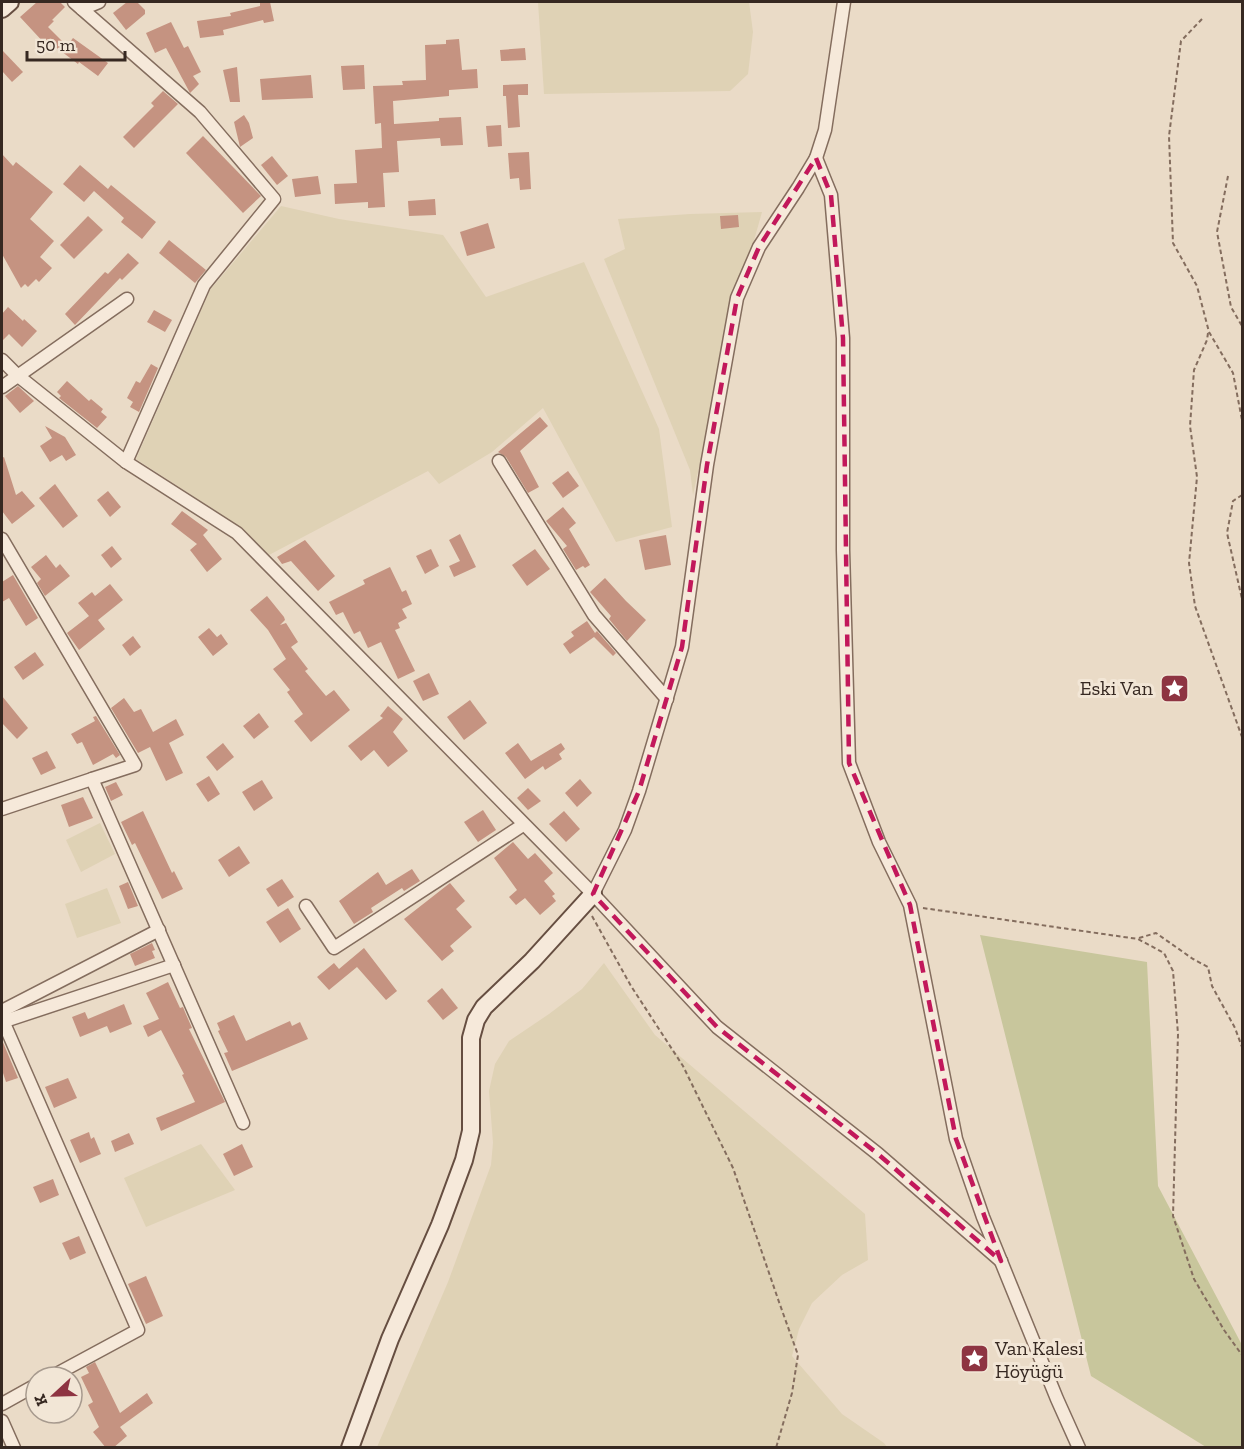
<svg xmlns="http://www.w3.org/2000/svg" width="1244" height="1449" font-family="'Zilla Slab',serif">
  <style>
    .farmland { fill: #dfd2b5 }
    .green { fill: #c8c69c }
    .building { fill: #c59381 }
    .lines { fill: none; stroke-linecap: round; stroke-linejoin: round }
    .street-casing { stroke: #846d5e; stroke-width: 15 }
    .secondary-casing { stroke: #664e41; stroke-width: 20 }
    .path { stroke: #846d5e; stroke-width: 2; stroke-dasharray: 4.5 3; stroke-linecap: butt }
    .street { stroke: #f6e9da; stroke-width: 12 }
    .secondary { stroke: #f6e9da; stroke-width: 16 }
    .marked { fill: none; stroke: #c2185b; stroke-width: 4.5; stroke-dasharray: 12 8; stroke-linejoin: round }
    .labels { text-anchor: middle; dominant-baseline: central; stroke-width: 6; stroke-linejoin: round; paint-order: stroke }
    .poi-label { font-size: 20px; fill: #362821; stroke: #f2e6d6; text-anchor: end }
  </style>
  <rect width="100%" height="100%" fill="#eadbc7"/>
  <g class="farmland">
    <polygon points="538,2 749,2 753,32 748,74 730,91 544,94"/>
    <polygon points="281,206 339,219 443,235 486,297 584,262 659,429 672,527 616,542 543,408 492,452 439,484 428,471 269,555 242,528 136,459 210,290"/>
    <polygon points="762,212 728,333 693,495 690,470 604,259 625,249 618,219 690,214"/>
    <polygon points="100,823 115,854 81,872 66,840"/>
    <polygon points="107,888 121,923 77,938 65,904"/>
    <polygon points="604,963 655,1035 865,1214 868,1260 842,1275 812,1303 799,1329 792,1356 842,1414 884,1443 887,1447 377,1447 448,1282 491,1165 493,1143 489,1091 495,1064 509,1041 549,1014 582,989"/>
    <polygon points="201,1144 235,1190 146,1227 124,1178"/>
  </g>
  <polygon class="green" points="980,935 1147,962 1158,1186 1242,1345 1242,1447 1206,1447 1091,1376"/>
  <g class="building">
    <polygon points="37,2 60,2 65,7 52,20 54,21 48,27 67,46 73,38 108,63 98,76 79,62 78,64 49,42 46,45 20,17"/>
    <polygon points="127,2 137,2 145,10 145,14 126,30 113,13"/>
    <polygon points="270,2 274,21 264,23 263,20 223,30 224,35 200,38 197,21 231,16 230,13 260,6 260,3"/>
    <polygon points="171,22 184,48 188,46 201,72 193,76 199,84 190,93 166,48 155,53 146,33"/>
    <polygon points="459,39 462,70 477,69 478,88 449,90 449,96 393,101 394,124 439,121 439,118 461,117 463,145 441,146 440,138 397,141 399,172 383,173 385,207 368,208 368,202 335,204 334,184 357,183 355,150 382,148 381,123 375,124 373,86 403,85 402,81 426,80 425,45 446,44 446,40"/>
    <polygon points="525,48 526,60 501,61 500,50"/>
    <polygon points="2,50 23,72 12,82 2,71"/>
    <polygon points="364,65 365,89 343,90 341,66"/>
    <polygon points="237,67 240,102 230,102 223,70"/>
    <polygon points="311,75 313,98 262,100 260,79"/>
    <polygon points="528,84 528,95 518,95 520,127 508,128 506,96 503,96 503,85"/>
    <polygon points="163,91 178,104 134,148 123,137 154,106 151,103"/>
    <polygon points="244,115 249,123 253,138 240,147 234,122"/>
    <polygon points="501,125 502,146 488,147 486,126"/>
    <polygon points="203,136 261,196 243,213 186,153"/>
    <polygon points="529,152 531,189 520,190 519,178 510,179 508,153"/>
    <polygon points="2,154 13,166 16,162 53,192 30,219 54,241 40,257 52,268 39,282 36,279 28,287 25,284 21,288 2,254"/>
    <polygon points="272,156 288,176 277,185 261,165"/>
    <polygon points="80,165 108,189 111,185 156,222 142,239 121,222 124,218 94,191 84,202 63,184"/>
    <polygon points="318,176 321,194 295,197 292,179"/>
    <polygon points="435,199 436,215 409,216 408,201"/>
    <polygon points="738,215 739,227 721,229 720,216"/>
    <polygon points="88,216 103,230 74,259 60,245"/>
    <polygon points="488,223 495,248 467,256 460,232"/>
    <polygon points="169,240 206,270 195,283 159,253"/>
    <polygon points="128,253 139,263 122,280 120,278 75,325 65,314 105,272 108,274"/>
    <polygon points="8,307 23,321 24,319 37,331 22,347 9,334 2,341 2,314"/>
    <polygon points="154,310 172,320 165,332 147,322"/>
    <polygon points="151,364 158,368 139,412 130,407 133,402 127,398 136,381 140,383"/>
    <polygon points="67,381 89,401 91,399 103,409 101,412 107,417 97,428 59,398 61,396 57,392"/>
    <polygon points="18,386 34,401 20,413 5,396"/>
    <polygon points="540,417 548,426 520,451 539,487 528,493 506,457 498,452"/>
    <polygon points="45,426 65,437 76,455 66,461 62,455 50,462 40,446 52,438"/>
    <polygon points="4,457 16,495 22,491 35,506 12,524 2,511 2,458"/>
    <polygon points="568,471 579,486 563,498 552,483"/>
    <polygon points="55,484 78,516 63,528 39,498"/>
    <polygon points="108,491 121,507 110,517 97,500"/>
    <polygon points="563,507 576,523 569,529 590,565 585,568 583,566 576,570 563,549 567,546 546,521"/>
    <polygon points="182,511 208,530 203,535 222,559 207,572 190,550 197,544 171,524"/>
    <polygon points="460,534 476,567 454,577 449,566 460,561 449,540"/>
    <polygon points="666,535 671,565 645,570 639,540"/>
    <polygon points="305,540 335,576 318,591 291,561 282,564 277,557"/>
    <polygon points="112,546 122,559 111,568 101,555"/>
    <polygon points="431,549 439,566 425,574 416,556"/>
    <polygon points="535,549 550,569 527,586 512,565"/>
    <polygon points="46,555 56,568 60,564 70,576 45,596 37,583 41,579 31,567"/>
    <polygon points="390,567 402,592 406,590 412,604 402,609 407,618 398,623 400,628 395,630 415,671 398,679 381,642 368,648 360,631 354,634 343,612 336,615 329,602 365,584 363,580"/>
    <polygon points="13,575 38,618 26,626 9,598 2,602 2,582"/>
    <polygon points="605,578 626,601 646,620 627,641 609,619 611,616 590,592"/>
    <polygon points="110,584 123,600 98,620 105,629 79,650 67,633 89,616 78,603 92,592 95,596"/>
    <polygon points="267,596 284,617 285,620 280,625 286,623 298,642 291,647 308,669 305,671 326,696 334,690 350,710 311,742 294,721 303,714 287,692 290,690 273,669 286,659 268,630 250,610"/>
    <polygon points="587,621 595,633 597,631 616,653 613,656 594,637 570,654 563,644 574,636 571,632"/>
    <polygon points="209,628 217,637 221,634 228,644 213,656 198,637"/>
    <polygon points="133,636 141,647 130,656 122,645"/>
    <polygon points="35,652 44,665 23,680 14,667"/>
    <polygon points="429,673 439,694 423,701 413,681"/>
    <polygon points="2,696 28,728 17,739 2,723"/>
    <polygon points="124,698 134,712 141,709 153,732 176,719 184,735 169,743 183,773 166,781 150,747 138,753 111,708"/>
    <polygon points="470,700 487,723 464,740 447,717"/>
    <polygon points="388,706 403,719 393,732 408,751 388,767 374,750 361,761 348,746 383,718 380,716"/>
    <polygon points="259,713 269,727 254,739 243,726"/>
    <polygon points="96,716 120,755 116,758 113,754 93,765 82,742 77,744 71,734 95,721 93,717"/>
    <polygon points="223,743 234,757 217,771 206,757"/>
    <polygon points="518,743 531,761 561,743 565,749 559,754 562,759 545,770 543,766 525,779 505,753"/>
    <polygon points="47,751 56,768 41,775 32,758"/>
    <polygon points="209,776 220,794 208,802 196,784"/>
    <polygon points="580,779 592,793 577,807 565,793"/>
    <polygon points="262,780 273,798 254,811 242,792"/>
    <polygon points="116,782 123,795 111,801 105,787"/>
    <polygon points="528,788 541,801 528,810 517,798"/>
    <polygon points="83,797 93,818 69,827 61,805"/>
    <polygon points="483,810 496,830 478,842 464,822"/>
    <polygon points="143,811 172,873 174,871 183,889 162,899 135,843 132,845 121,822"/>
    <polygon points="564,811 580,829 566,842 549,824"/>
    <polygon points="513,842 528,859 535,853 553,873 544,881 555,894 552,896 556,901 540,915 525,898 516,905 509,897 517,890 494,858"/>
    <polygon points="239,846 250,863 229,877 218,860"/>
    <polygon points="412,869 420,881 404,891 402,888 371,908 373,912 354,924 339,901 378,872 386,885"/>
    <polygon points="282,879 294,897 278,907 266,889"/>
    <polygon points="128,882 138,906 128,909 119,886"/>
    <polygon points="450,883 465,901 456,909 472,927 450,946 454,951 442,961 404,919"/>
    <polygon points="288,908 301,929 280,943 266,922"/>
    <polygon points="152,943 155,950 152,951 155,958 135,966 130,954"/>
    <polygon points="364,948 397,991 386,1000 357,967 329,990 317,977 334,963 339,969"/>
    <polygon points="168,982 180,1008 183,1007 185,1012 192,1028 189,1029 225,1102 161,1131 156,1118 195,1102 182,1075 184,1074 161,1030 148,1037 143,1026 159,1019 146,993"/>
    <polygon points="442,988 458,1008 443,1020 427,1001"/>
    <polygon points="124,1004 132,1024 110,1033 107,1026 80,1037 72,1017 85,1012 88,1019"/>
    <polygon points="234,1015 246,1041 290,1021 292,1026 300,1022 308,1039 232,1071 224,1053 228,1052 218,1031 220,1030 217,1023"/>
    <polygon points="2,1040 18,1078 6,1082 2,1070"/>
    <polygon points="68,1078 77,1098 54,1108 45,1087"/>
    <polygon points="89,1132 91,1139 94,1137 101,1154 80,1163 70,1140"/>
    <polygon points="129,1133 134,1144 115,1152 111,1141"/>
    <polygon points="242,1144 253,1167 234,1176 223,1154"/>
    <polygon points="53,1179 59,1195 40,1203 33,1187"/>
    <polygon points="79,1236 86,1253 70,1260 62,1243"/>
    <polygon points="146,1276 163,1316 146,1324 128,1284"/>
    <polygon points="95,1362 120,1413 147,1393 153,1403 120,1427 127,1436 113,1448 106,1448 93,1432 99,1427 88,1405 93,1402 81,1377 89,1373 86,1367"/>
  </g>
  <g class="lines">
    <defs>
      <g id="street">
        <polyline points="74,2 200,112 274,199 204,285 126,462"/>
        <polyline points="82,9 99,2"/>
        <polyline points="816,158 831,195 843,338 843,550 849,763 879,842 910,905 956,1139 983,1217 1057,1399 1079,1448"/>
        <polyline points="2,360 17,375 126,462 237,533 593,894 717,1027 878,1154 1001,1261"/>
        <polyline points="2,387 127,299"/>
        <polyline points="499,461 594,615 667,699"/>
        <polyline points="2,539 135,765 92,779 243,1123"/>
        <polyline points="2,809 92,779"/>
        <polyline points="593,894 625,830 639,791 682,647 707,465 737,298 759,247 798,188 816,158 825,130 844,2"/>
        <polyline points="306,906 334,948 523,825"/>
        <polyline points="2,1011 159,930"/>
        <polyline points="3,1021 138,1330 51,1377"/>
        <polyline points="2,1022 174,965"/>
        <polyline points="2,1404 36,1385"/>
        <polyline points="2,1421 14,1448"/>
      </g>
      <g id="secondary">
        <polyline points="2,9 10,2"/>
        <polyline points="350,1448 390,1339 440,1225 464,1160 471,1131 471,1038 476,1020 484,1007 532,961 593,894"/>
      </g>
    </defs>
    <use href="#street" class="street-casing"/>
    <use href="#secondary" class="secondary-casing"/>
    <g class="path">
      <polyline points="1202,19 1181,41 1169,136 1173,243 1197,286 1209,332 1233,373 1242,420"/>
      <polyline points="1228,176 1217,232 1231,307 1242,326"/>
      <polyline points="1208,333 1207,340 1194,370 1190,426 1197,477 1189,563 1195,606 1242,737"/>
      <polyline points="1242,495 1233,501 1227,533 1242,599"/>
      <polyline points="923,908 1138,939 1164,953 1173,971 1178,1034 1173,1216 1194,1279 1224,1330 1242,1355"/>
      <polyline points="592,916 631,986 683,1066 733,1168 779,1302 798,1355 792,1393 776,1448"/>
      <polyline points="1139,938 1156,933 1193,959 1208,967 1212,986 1235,1028 1242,1047"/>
    </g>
    <use href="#street" class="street"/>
    <use href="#secondary" class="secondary"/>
  </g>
  <path class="marked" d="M816,158L831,195L843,338L849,763L910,905L956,1139L1001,1261L878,1154L717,1027L593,894L639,791L682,647L707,465L737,298L759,247Z"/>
  <defs>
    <symbol id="sight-square" viewBox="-11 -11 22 22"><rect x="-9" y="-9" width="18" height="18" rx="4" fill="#8e3442" stroke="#f2e6d6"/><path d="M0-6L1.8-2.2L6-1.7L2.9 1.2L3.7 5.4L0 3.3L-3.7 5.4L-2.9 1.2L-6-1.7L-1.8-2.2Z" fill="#fff"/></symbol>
  </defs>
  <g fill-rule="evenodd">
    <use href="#sight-square" x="1158" y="672" width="33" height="33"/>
    <use href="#sight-square" x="958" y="1342" width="33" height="33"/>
  </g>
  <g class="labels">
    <g class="poi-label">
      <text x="1153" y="688">Eski Van</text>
      <text x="995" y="1348" text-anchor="start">Van Kalesi<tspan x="995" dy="23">Höyüğü</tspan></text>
    </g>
  </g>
  <rect width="1244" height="1449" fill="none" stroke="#362821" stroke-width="6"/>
  <g transform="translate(54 1395) rotate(248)"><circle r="28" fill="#f2e6d6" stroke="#a79a8e" stroke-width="1.5"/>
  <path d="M0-4.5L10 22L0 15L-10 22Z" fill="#8e3442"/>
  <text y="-9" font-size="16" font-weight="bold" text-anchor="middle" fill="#362821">K</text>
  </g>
  <path d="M27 51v9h98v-9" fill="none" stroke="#362821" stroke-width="3"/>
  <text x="36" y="51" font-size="18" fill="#362821" stroke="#f2e6d6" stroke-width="4.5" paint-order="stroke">50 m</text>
</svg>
